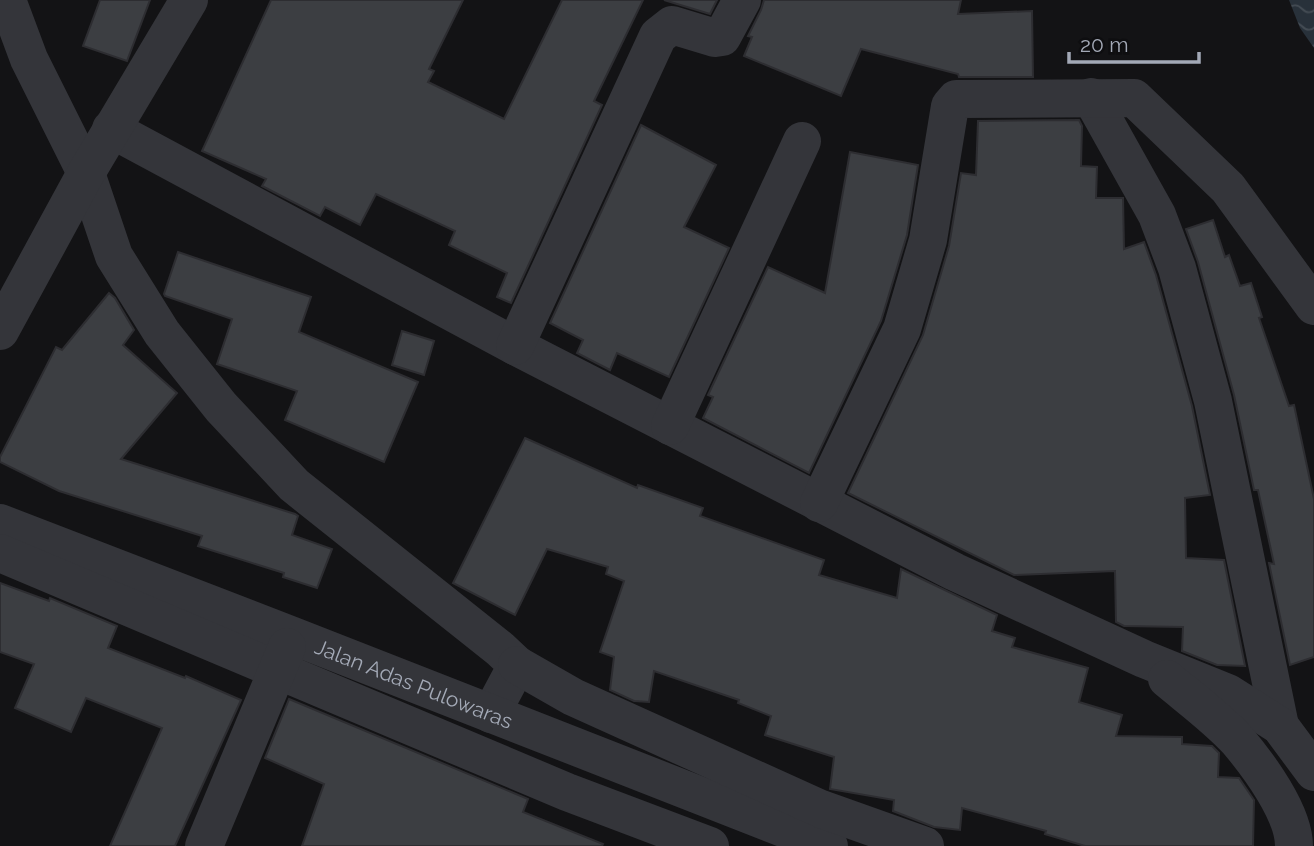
<svg xmlns="http://www.w3.org/2000/svg" width="1314" height="846" font-family="Raleway,sans-serif">
  <style>
    .water { fill: url(#water-waves) }
    .building { fill: #3c3e42; stroke: #2d2d31; stroke-width: 2 }
    .lines { fill: none; stroke-linecap: round; stroke-linejoin: round }
    .minor { stroke: #34353a; stroke-width: 38 }
    .labels { text-anchor: middle; dominant-baseline: central; stroke-width: 7; stroke-linejoin: round; paint-order: stroke }
    .street-label { font-size: 21px; fill: #a3a9b6; stroke: #0e0e10 }
  </style>
  <defs>
    <pattern id="water-waves" width="16" height="10" patternUnits="userSpaceOnUse" patternTransform="scale(1.75)"><rect width="16" height="10" fill="#28313a"/><path d="M0 5q4-4 8 0t8 0" fill="none" stroke="#444c54"/></pattern>
  </defs>
  <rect width="100%" height="100%" fill="#131315"/>
  <polygon class="water" points="1289,0 1314,0 1314,48 1300,28"/>
  <g class="building">
    <polygon points="100,0 150,0 127,61 83,46"/>
    <polygon points="271,0 463,0 429,69 434,71 428,82 504,119 562,0 643,0 594,101 602,105 511,303 497,297 507,273 449,245 455,231 376,194 360,225 325,207 320,216 262,186 266,179 202,151"/>
    <polygon points="664,0 717,0 710,14"/>
    <polygon points="764,0 961,0 958,14 1032,11 1033,77 959,77 958,74 861,49 841,96 744,56 752,37 748,36 761,10"/>
    <polygon points="1079,120 1082,126 1081,166 1097,167 1096,198 1123,198 1124,249 1144,242 1156,275 1192,406 1210,495 1185,498 1186,558 1224,560 1245,666 1217,665 1182,651 1183,627 1124,626 1116,622 1115,571 1014,575 848,493 923,335 949,246 961,173 976,175 978,121"/>
    <polygon points="641,125 716,165 684,227 729,248 669,377 617,353 610,370 577,353 583,340 550,323"/>
    <polygon points="850,152 918,165 907,235 881,321 809,473 703,418 713,397 708,395 768,267 825,293"/>
    <polygon points="1213,220 1225,257 1229,255 1240,286 1251,283 1262,317 1259,318 1289,406 1294,405 1314,499 1314,657 1290,665 1269,563 1274,564 1258,490 1254,490 1234,395 1198,262 1186,229"/>
    <polygon points="178,252 311,297 299,332 418,382 384,462 285,420 297,391 217,364 232,319 165,296 164,294"/>
    <polygon points="109,293 115,298 134,330 123,345 177,393 121,459 295,514 298,516 292,535 332,549 317,588 283,577 284,573 198,546 202,536 59,491 0,462 0,457 56,347 62,350"/>
    <polygon points="402,331 434,341 424,375 392,365"/>
    <polygon points="525,438 637,488 638,485 703,508 700,516 824,560 819,575 897,598 901,569 997,615 992,631 1015,638 1012,647 1088,668 1079,702 1122,715 1116,736 1182,737 1182,744 1212,746 1219,753 1218,777 1239,778 1254,800 1253,846 1085,846 1045,834 1046,831 962,808 960,830 934,827 893,811 894,800 830,789 834,757 765,735 771,716 738,703 739,700 654,671 649,702 634,701 610,690 614,657 600,652 624,581 606,574 608,567 547,549 515,615 453,583"/>
    <polygon points="0,583 49,601 50,598 117,626 108,648 185,678 186,676 241,700 175,846 110,846 162,728 86,698 71,732 15,708 34,664 0,652"/>
    <polygon points="289,699 528,799 523,812 603,844 602,846 302,846 324,784 265,758"/>
  </g>
  <g class="lines">
    <g class="minor">
      <polyline points="7,0 29,59 86,173 114,256 162,333 221,407 294,485 500,649 517,665 491,714"/>
      <polyline points="1091,97 1157,215 1177,268 1213,401 1280,726"/>
      <polyline points="111,129 515,346 955,572 1144,659 1228,693 1280,726 1314,772"/>
      <polyline points="0,331 86,173 189,0"/>
      <polyline points="515,346 658,36 672,25 715,38 722,37 742,0"/>
      <polyline points="670,426 802,141"/>
      <polyline points="819,503 902,329 928,240 950,106 956,99 1134,98 1228,188 1314,306"/>
      <path id="s1" d="M0,523L293,636L829,846"/>
      <polyline points="0,553 567,792 710,846"/>
      <polyline points="517,665 573,697 821,809 925,846"/>
      <path d="M1167,679C1191,699 1217,718 1238,741C1259,766 1294,813 1294,846"/>
      <polyline points="204,846 287,647"/>
    </g>
  </g>
  <g class="labels">
    <g class="street-label">
      <text stroke="none"><textPath href="#s1" startOffset="444">Jalan Adas Pulowaras</textPath></text>
    </g>
  </g>
  <path d="M1069 52v10h130v-10" fill="none" stroke="#a3a9b6" stroke-width="3.5"/>
  <text x="1080" y="52" font-size="21" fill="#a3a9b6" stroke="#0e0e10" stroke-width="5" paint-order="stroke">20 m</text>
</svg>
